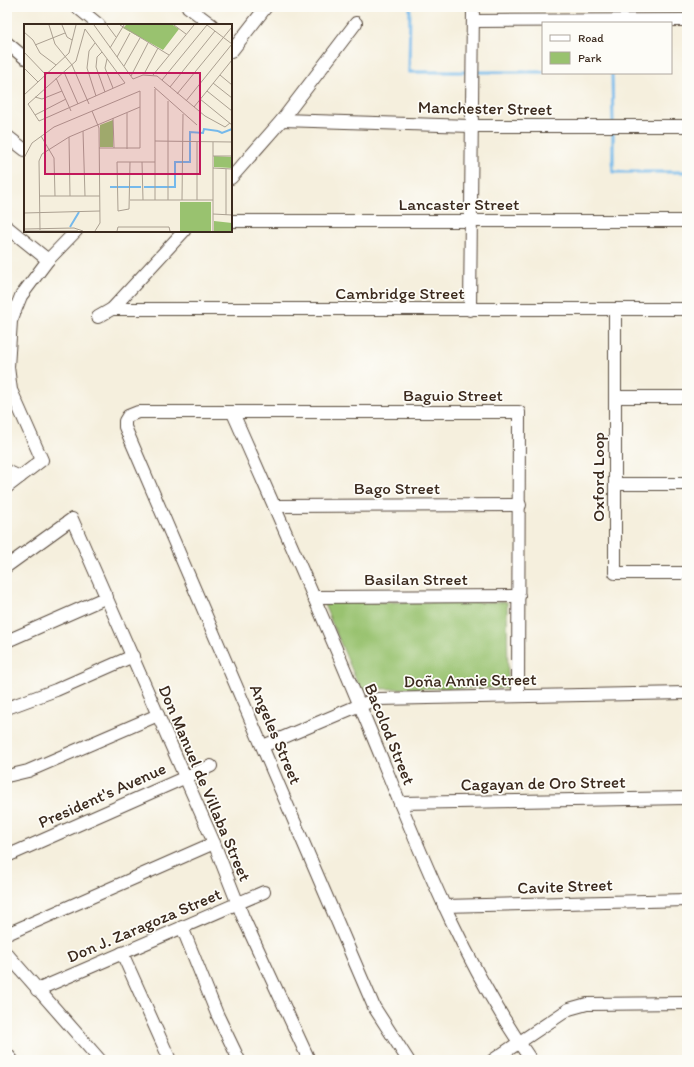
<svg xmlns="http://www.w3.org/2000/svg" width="694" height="1067" font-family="Itim,sans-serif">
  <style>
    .green { fill: #99c26f; stroke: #6a7646 }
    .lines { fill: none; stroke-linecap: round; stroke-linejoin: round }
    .stream { stroke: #75b9eb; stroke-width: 3 }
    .minor-casing { stroke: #57483b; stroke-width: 14 }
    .minor { stroke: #fff; stroke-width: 12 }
    .labels { text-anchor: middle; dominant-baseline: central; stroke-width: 3.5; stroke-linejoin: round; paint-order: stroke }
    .street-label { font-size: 17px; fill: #3b2a1e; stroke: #fdfcf7 }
    .inset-river { fill: none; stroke: #75b9eb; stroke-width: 2 }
    .inset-road { fill: none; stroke: #aba091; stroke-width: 1 }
    .view { fill: #c2185b; fill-opacity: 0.15; stroke: #c2185b; stroke-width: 2 }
    .inset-edge { fill: none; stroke: #3b2a1e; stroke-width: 2 }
  </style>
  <rect width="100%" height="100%" fill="#fdfcf7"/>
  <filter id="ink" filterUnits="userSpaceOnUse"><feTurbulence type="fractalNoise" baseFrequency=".025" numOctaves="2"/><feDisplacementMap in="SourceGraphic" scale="8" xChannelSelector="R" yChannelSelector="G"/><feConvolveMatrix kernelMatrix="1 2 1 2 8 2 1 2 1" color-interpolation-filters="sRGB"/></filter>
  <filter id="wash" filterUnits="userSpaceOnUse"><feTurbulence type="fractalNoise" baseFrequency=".012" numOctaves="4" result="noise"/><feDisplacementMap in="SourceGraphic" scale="16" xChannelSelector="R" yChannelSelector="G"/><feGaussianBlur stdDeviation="0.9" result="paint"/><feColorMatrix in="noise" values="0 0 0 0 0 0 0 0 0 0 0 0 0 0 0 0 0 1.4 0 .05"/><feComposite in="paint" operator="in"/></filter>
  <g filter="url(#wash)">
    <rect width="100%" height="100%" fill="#f5efdd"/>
    <polygon class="green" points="323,602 507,602 508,688 360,689"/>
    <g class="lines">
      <g class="stream">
        <polyline points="410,7 409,72 469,72"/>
        <polyline points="475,72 543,72"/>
        <polyline points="612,73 613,123"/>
        <polyline points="613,129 613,172 687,172"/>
      </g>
    </g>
  </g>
  <g filter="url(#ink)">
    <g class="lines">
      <defs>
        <g id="minor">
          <polyline points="77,7 99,25"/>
          <polyline points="188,7 212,25"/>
          <polyline points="473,21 687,20"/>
          <polyline points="7,43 25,58"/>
          <polyline points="231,52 266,7"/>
          <polyline points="282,120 471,126 687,126"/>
          <polyline points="7,136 25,150"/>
          <polyline points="231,178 282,120 356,23"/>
          <polyline points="231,221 687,221"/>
          <polyline points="7,227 48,260"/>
          <polyline points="112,309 687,309"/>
          <polyline points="615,309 615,573 687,573"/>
          <polyline points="470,310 473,7"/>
          <polyline points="98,317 112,309 184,231"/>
          <polyline points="615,397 687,397"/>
          <path d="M233,413C276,510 319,607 360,706C411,827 455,952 531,1060"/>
          <polyline points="7,471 20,477"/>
          <polyline points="615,484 687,484"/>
          <polyline points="7,487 42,460 11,390 8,367 11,321 21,296 48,260 76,231"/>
          <polyline points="274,506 520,505"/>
          <polyline points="7,566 72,519 214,843 243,917 309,1060"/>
          <polyline points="313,597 519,596"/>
          <polyline points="7,641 107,597"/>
          <polyline points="7,708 56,690 133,656"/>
          <polyline points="263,746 360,705 378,699 687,693"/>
          <polyline points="7,776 28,771 158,715"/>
          <polyline points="400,803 687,798"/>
          <polyline points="7,856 211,766"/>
          <polyline points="444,906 687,900"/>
          <polyline points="182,927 217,1014 239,1060"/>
          <polyline points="7,934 214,843"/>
          <polyline points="122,953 170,1060"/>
          <polyline points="7,954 100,1060"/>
          <polyline points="37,990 264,892"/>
          <polyline points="7,1054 12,1060"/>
          <polyline points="408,1060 374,1007 125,427 125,421 128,416 138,412 519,412 518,696"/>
          <polyline points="493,1060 569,1009 587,1004 687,1003"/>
        </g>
      </defs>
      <use href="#minor" class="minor-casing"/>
      <use href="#minor" class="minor"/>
    </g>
  </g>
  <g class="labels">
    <g class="street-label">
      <text transform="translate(485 108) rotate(1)">Manchester Street</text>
      <text x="459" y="204">Lancaster Street</text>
      <text x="400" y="293">Cambridge Street</text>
      <text x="453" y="395">Baguio Street</text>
      <text transform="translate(598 477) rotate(-90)">Oxford Loop</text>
      <text x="397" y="488">Bago Street</text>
      <text x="416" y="579">Basilan Street</text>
      <text transform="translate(470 680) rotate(-1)">Doña Annie Street</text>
      <text transform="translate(276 734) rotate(67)">Angeles Street</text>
      <text transform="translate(390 734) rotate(68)">Bacolod Street</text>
      <text transform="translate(205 783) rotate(67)">Don Manuel de Villaba Street</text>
      <text transform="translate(543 783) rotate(-1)">Cagayan de Oro Street</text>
      <text transform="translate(102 795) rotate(-24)">President's Avenue</text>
      <text transform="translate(565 886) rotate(-2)">Cavite Street</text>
      <text transform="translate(144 925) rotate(-23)">Don J. Zaragoza Street</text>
    </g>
  </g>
  <g transform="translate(24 24)">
    <rect width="208" height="208" fill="#f5efdd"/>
    <path d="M102,1H149L155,5L139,26L99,4ZM89,96V123H76V101ZM190,132L208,133V144L190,143ZM156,178H187V207H156ZM190,197L208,199V207H190Z" fill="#99c26f"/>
    <path class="inset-river" d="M194,107L198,109L208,105M86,163H117M120,163H151V138H166V108L179,109L180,105L194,107M46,203L55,188"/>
    <path class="inset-road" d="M25,1L31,20L48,41L65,80M38,1L43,13L48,16M70,1L109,55L119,51L133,52L181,92L201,103L206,99M83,1L92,13M96,1L145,31M150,1L162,10M183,1L208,20M61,5L101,59L15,97L4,80L52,37ZM0,8L9,16L16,29L32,41M71,19L65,27L63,44L72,72M11,21L41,9M86,24L100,1M0,28L22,51M78,28L73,33L72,43L81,68M93,33L106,9M83,35L81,44L89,64M100,42L116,14M0,44L14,58M40,48L54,80M120,50L134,24M129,51L170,1M196,51L208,61M107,52L124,19M32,54L47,87M138,56L183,1M189,59L208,74M130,63L173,101M146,63L191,7M131,65V176M183,67L208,87M153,70L208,3M0,71L45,29L52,1M11,73L18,75L38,67M176,75L208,101M162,77L208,20M170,83L208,36M68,87L75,104L76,199L71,207M103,89V125M11,91L42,75M89,94L90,124M59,107L61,172M17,112L30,134L31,172M45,113L46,172M131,117L208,118M173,118V176M189,132H208M0,134L8,119L30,103L116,67V124H75M106,138L105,185L94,187L93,138H131M118,138L119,176M189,144L208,145M0,160V189L76,187M15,172H76M106,176H189M144,176V77M158,176L159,90M189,190L208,191M202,191V145M0,205L50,204L59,207M16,206L15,137L18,130L45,113L116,83M0,207H54M93,207L94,203H145L146,207M189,207V118"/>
    <path class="view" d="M21,49H176V150H21Z"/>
    <rect width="208" height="208" class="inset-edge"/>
  </g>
  <rect width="694" height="1067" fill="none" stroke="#fdfcf7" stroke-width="24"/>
  <rect x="542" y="22" width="130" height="52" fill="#fdfcf7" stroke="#afa8a0"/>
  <rect x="550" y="35" width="20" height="6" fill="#ffffff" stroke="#afa8a0"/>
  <text x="578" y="42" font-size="12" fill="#3b2a1e">Road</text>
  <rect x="550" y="52" width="20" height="12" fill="#99c26f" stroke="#afa8a0"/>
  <text x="578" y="62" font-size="12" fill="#3b2a1e">Park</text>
</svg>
